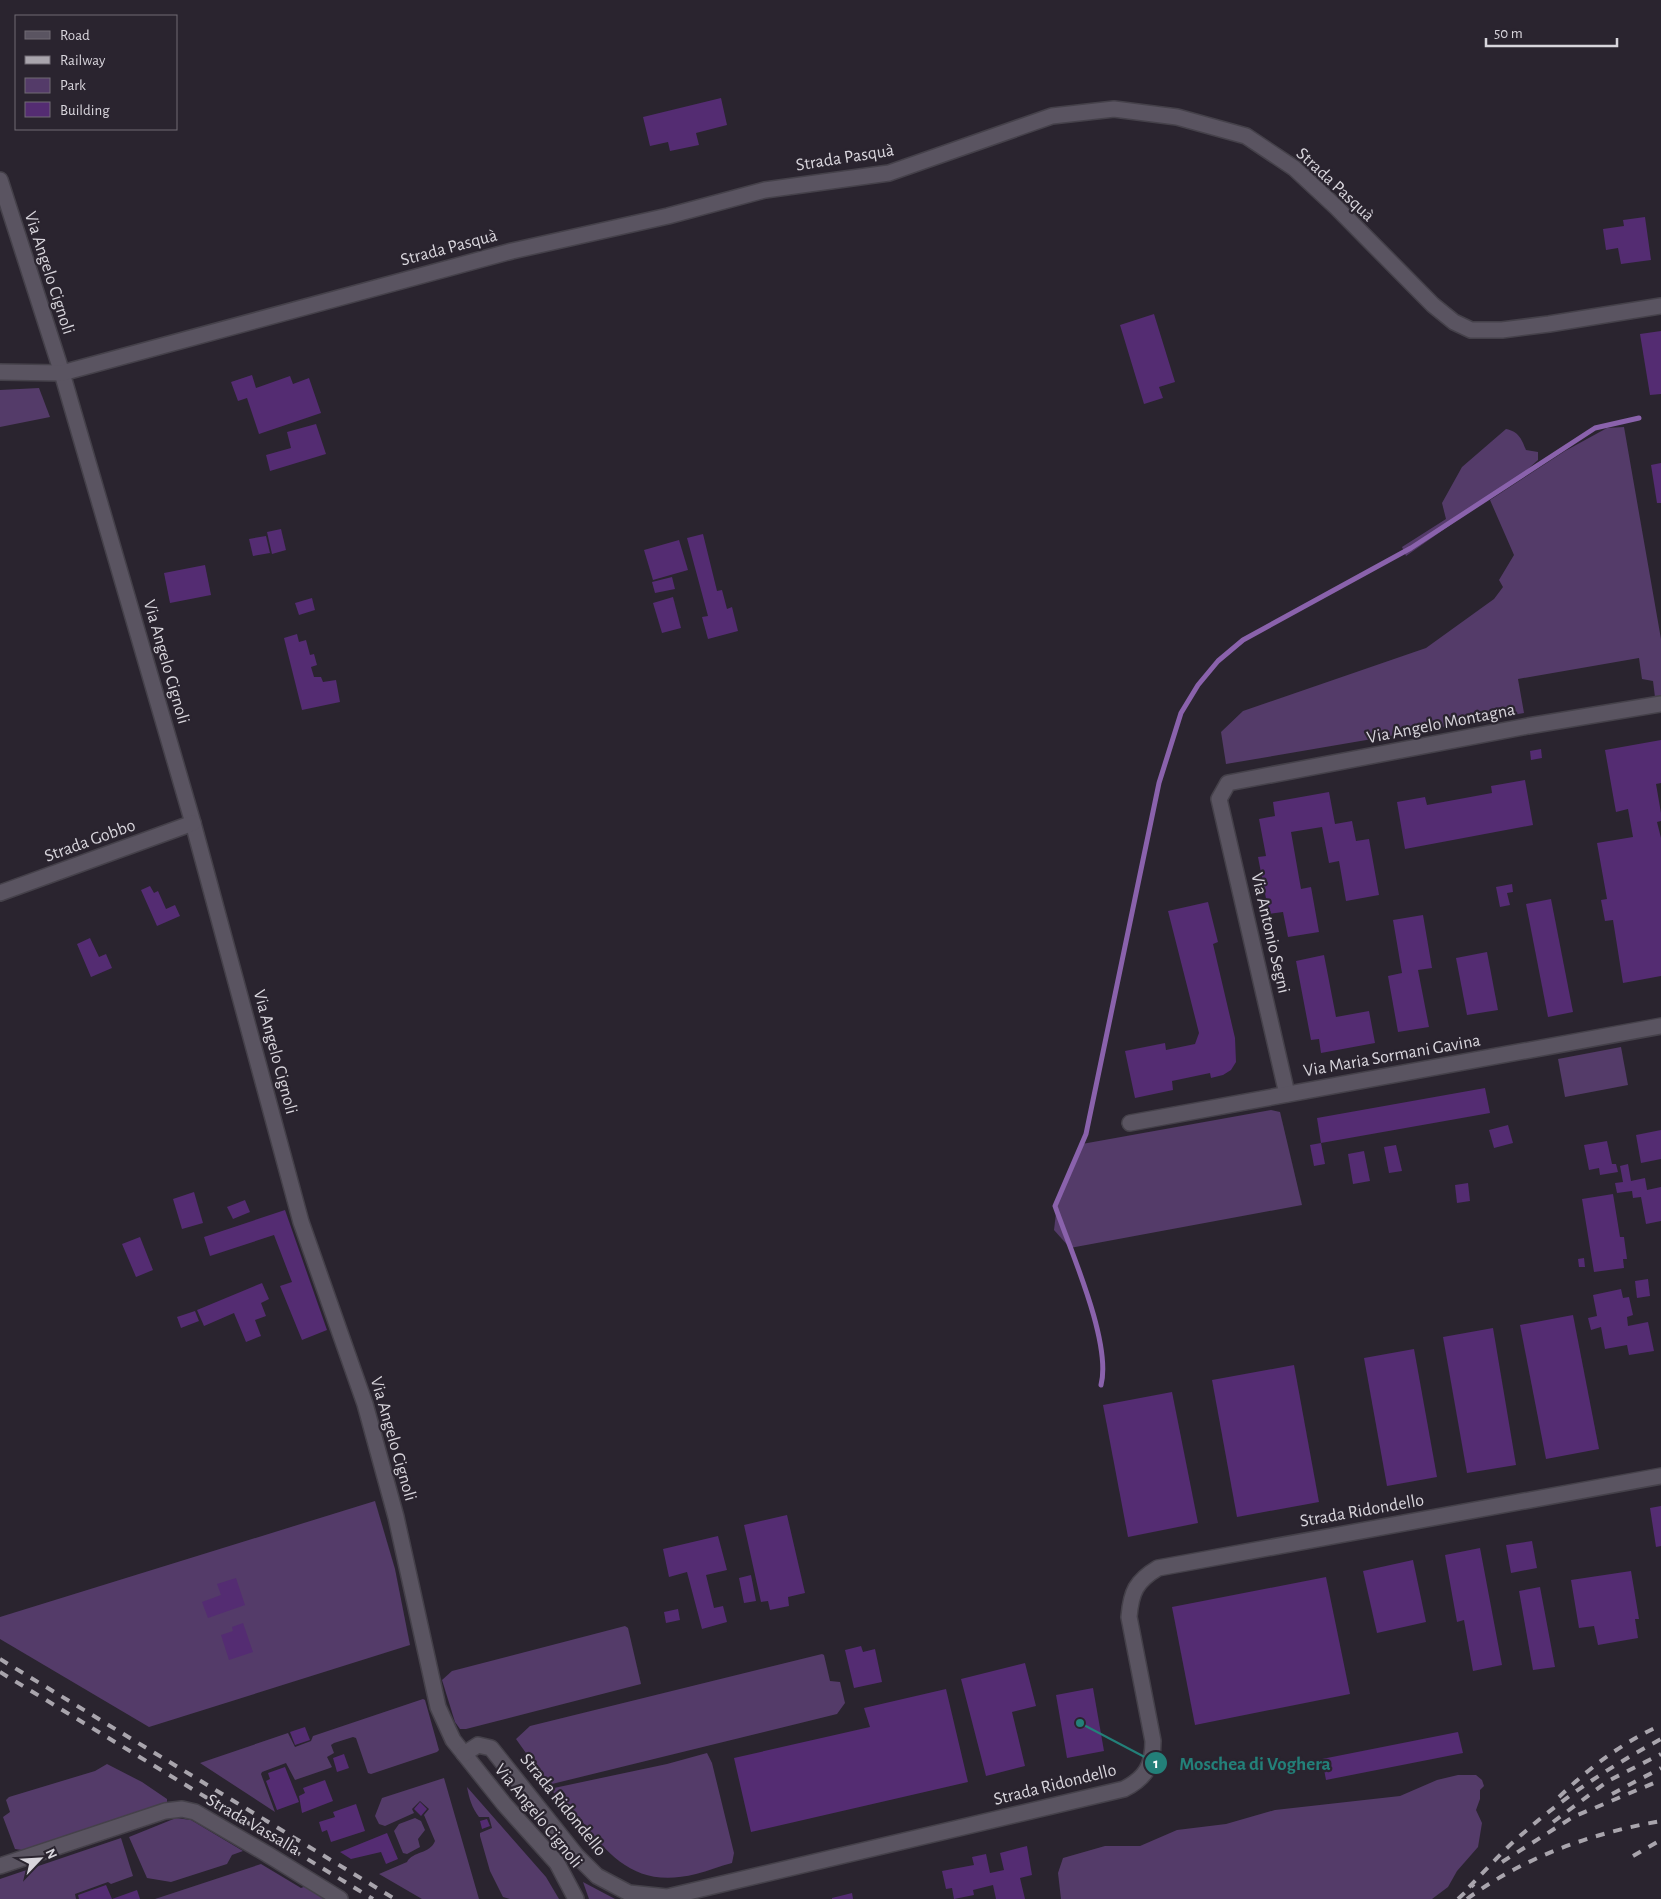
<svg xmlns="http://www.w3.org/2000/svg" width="1661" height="1899" font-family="'Alegreya Sans',sans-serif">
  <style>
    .green { fill: #543b69 }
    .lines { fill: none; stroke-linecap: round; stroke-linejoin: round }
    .stream { stroke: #8a62ac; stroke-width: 5 }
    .building { fill: #542c72 }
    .minor-casing { stroke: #45414a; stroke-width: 18 }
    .minor { stroke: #5a5461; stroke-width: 15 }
    .rail { stroke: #a9a5ad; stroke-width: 4; stroke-dasharray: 9 9; stroke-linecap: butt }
    .labels { text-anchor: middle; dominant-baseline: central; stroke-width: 4.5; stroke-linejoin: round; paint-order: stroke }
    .street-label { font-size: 18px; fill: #d8d5dc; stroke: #2a242f }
    .leader { fill: none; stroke: #238079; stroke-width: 2 }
    .callout-dot { fill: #238079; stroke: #2a242f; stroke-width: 2 }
    .mark-label { font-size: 15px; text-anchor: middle; font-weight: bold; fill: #fff }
    .callout-label { font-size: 19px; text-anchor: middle; font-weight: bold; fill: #238079; stroke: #2a242f; stroke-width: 4.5; stroke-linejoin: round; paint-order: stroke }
  </style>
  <rect width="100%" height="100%" fill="#2a242f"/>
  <g class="green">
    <polygon points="39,388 50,417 0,427 0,390"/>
    <polygon points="1624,427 1661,639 1661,696 1655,697 1653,681 1642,679 1639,658 1518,679 1524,713 1226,764 1221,732 1243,711 1426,648 1494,599 1503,587 1499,580 1514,555 1490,500 1565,451 1607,428"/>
    <path d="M1506,429C1519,432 1521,438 1526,450L1538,452V460L1520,476L1406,556L1402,547L1446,519L1442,503L1462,467Z"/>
    <polygon points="1621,1047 1628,1085 1565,1097 1558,1059"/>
    <polygon points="1271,1110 1280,1112 1302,1205 1070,1248 1054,1230 1057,1205 1082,1144"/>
    <polygon points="375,1501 395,1569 410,1645 149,1727 0,1639 0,1617"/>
    <polygon points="625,1626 628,1628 641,1684 466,1729 460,1729 455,1722 442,1680 452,1671"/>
    <polygon points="822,1654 824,1655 830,1681 840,1682 845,1703 837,1714 552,1784 548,1784 516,1739 530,1726"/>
    <polygon points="423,1699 425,1700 439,1750 437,1752 371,1774 368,1773 356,1738 353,1737 334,1743 331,1745 334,1753 327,1757 332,1767 330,1768 295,1780 286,1763 262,1772 261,1774 275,1812 200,1763 288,1733 295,1747 311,1741 313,1736"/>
    <path d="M707,1753L712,1763L734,1853L732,1863C720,1866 708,1871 696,1874C639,1888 613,1861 581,1820C573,1810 558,1802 552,1790L554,1788L667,1764Z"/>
    <polygon points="107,1764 142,1782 167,1799 167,1802 29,1851 15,1849 3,1817 10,1812 6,1800 9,1797 95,1771"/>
    <polygon points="1458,1775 1476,1775 1482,1780 1484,1786 1480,1790 1480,1799 1476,1810 1482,1823 1478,1847 1457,1871 1448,1887 1432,1899 1061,1899 1058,1873 1063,1858 1105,1846 1140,1846 1177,1830 1226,1824 1275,1810 1400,1796 1437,1780"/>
    <path d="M444,1778L479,1899H422L379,1874L407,1862C413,1851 430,1854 435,1841L424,1815L429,1809L420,1801L412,1809L414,1813L385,1826L379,1824L375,1816L382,1798Z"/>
    <path d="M467,1787L546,1877L559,1899H510L503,1897L490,1871L480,1836V1833L492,1828L489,1817H479C472,1808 469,1798 467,1787Z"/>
    <polygon points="176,1818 191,1820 243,1851 232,1855 227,1864 171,1882 147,1878 129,1837"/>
    <polygon points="415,1818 421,1821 425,1830 418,1839 420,1847 407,1854 403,1853 394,1831 399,1824"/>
    <polygon points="121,1838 133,1876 111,1884 108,1882 75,1894 76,1899 0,1899 0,1879"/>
    <polygon points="261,1864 301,1888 306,1886 327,1899 155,1899"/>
    <polygon points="583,1882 615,1899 589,1899"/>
  </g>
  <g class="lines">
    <path class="stream" d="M1101,1385C1112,1343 1070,1249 1055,1206L1086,1134L1159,783L1181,713L1198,685L1218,661L1243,640L1411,548L1595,428L1639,418"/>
  </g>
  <g class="building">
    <polygon points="721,98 727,125 696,133 699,145 670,151 668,142 650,146 643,117"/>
    <polygon points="1645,217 1651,260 1621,264 1618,248 1606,250 1603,229 1624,226 1623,220"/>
    <polygon points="1154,314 1175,382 1159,387 1163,398 1144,404 1120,325"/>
    <polygon points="1661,331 1661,394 1650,395 1640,334"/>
    <polygon points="252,375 256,388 290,376 293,384 309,378 321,413 259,434 247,398 238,401 231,382"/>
    <polygon points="316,424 326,454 270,471 266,455 291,448 287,432"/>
    <polygon points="1661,463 1661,503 1657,503 1651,465"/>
    <polygon points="281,529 286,550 272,554 267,532"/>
    <polygon points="703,534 717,591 722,590 727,609 732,607 738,631 708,639 702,617 708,616 687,538"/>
    <polygon points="266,536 270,553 253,556 249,539"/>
    <polygon points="679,540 688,570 653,580 644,550"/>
    <polygon points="205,565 211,595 170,603 164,573"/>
    <polygon points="672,577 675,589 655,593 652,582"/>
    <polygon points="673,597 681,628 662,633 653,603"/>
    <polygon points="312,598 315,610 299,615 295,603"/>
    <polygon points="297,634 299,642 306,640 310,655 314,654 317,665 311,667 314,677 321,677 323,682 336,680 340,702 302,710 284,638"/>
    <polygon points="1661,740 1661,783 1656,784 1661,813 1661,821 1657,822 1661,838 1661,976 1623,983 1613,920 1605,921 1601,900 1607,899 1597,843 1633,837 1628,809 1616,812 1605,750"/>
    <polygon points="1541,749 1542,758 1531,760 1530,751"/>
    <polygon points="1525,780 1533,825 1405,849 1397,802 1425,797 1427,805 1492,793 1491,786"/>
    <polygon points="1329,792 1335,824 1352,821 1356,841 1369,839 1379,895 1346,901 1339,861 1329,863 1322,827 1291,832 1301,889 1311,887 1319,932 1288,937 1283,912 1269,914 1258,857 1266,856 1259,819 1275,816 1273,802"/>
    <polygon points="1512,884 1513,892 1507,893 1510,905 1500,907 1496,887"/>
    <polygon points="150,886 154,893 158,891 166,909 175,905 180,916 157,926 141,890"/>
    <polygon points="1551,899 1573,1012 1548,1017 1526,904"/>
    <polygon points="1208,902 1218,942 1213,944 1235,1038 1236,1062 1231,1070 1223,1075 1211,1078 1210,1073 1172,1081 1173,1090 1135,1098 1125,1051 1165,1043 1166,1050 1195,1044 1199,1033 1168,911"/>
    <polygon points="1423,915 1432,968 1418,970 1429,1027 1398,1032 1388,976 1402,973 1393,920"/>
    <polygon points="90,938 99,957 106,954 112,968 91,977 77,944"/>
    <polygon points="1487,952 1498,1010 1467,1015 1456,958"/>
    <polygon points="1324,955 1336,1017 1369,1011 1375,1043 1321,1053 1319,1039 1311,1040 1296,961"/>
    <polygon points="1485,1088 1490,1113 1321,1143 1317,1118"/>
    <polygon points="1508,1125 1513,1143 1494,1148 1489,1130"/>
    <polygon points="1661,1130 1661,1159 1641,1163 1636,1135"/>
    <polygon points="1607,1141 1612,1164 1616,1164 1618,1172 1600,1175 1599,1168 1589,1170 1584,1145"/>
    <polygon points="1321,1143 1325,1164 1314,1166 1310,1145"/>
    <polygon points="1396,1145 1402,1171 1389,1173 1384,1147"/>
    <polygon points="1364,1151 1370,1181 1353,1184 1348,1154"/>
    <polygon points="1628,1164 1631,1181 1645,1178 1647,1190 1661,1187 1661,1221 1646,1224 1641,1197 1633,1198 1632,1191 1617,1193 1615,1183 1623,1182 1620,1166"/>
    <polygon points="1468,1183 1470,1201 1457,1203 1455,1185"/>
    <polygon points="194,1192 203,1223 182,1229 173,1199"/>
    <polygon points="1613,1194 1620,1237 1624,1237 1627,1259 1623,1259 1624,1268 1594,1272 1582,1199"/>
    <polygon points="245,1200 250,1212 233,1219 227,1207"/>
    <polygon points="285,1210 327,1330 302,1340 280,1286 292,1282 274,1235 210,1256 204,1237"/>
    <polygon points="140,1237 153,1270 136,1277 122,1244"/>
    <polygon points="1584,1258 1585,1267 1579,1267 1578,1259"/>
    <polygon points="1648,1279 1650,1296 1637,1298 1635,1281"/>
    <polygon points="262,1283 269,1299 261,1303 266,1316 255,1320 261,1336 246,1342 234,1313 204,1326 197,1310"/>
    <polygon points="1621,1289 1623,1298 1629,1297 1633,1315 1627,1317 1628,1326 1648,1322 1654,1351 1629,1355 1627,1345 1605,1349 1601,1327 1591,1330 1588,1318 1597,1316 1593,1295"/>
    <polygon points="195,1311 199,1321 181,1328 177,1317"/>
    <polygon points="1573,1315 1599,1449 1546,1459 1520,1325"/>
    <polygon points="1493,1328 1516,1465 1467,1473 1443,1337"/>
    <polygon points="1414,1349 1437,1477 1387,1486 1364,1358"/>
    <polygon points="1294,1365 1319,1502 1237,1517 1212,1380"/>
    <polygon points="1172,1392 1198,1523 1128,1537 1103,1405"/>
    <polygon points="1661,1506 1661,1546 1656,1547 1650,1508"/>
    <polygon points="787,1515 805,1593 788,1597 789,1606 770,1610 768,1601 761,1602 744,1525"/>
    <polygon points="718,1536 727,1570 706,1575 714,1608 723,1606 727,1622 702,1629 687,1572 669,1577 663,1549"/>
    <polygon points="1532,1541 1537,1568 1511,1573 1506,1545"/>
    <polygon points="1480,1548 1502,1665 1473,1671 1464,1620 1457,1622 1445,1555"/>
    <polygon points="1413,1560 1426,1622 1377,1633 1363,1571"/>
    <polygon points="1631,1571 1639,1619 1635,1619 1638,1638 1598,1645 1594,1626 1579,1628 1571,1580"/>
    <polygon points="751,1575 756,1601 744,1603 739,1578"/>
    <polygon points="1326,1577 1350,1694 1195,1725 1172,1607"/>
    <polygon points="236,1578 245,1605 208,1618 202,1602 221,1595 217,1584"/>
    <polygon points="1540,1587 1555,1667 1533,1670 1519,1591"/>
    <polygon points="678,1609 680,1620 666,1623 664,1612"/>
    <polygon points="243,1623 253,1652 229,1660 221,1635 233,1631 232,1627"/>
    <polygon points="861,1646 863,1652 875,1649 882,1682 854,1688 845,1650"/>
    <polygon points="1025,1663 1036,1706 1012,1712 1025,1766 986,1776 961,1679"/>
    <polygon points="1093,1688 1104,1751 1067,1758 1056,1695"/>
    <polygon points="946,1689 968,1782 751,1832 734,1758 870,1727 864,1708"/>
    <polygon points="305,1727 310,1740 295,1745 290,1732"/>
    <polygon points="1458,1732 1463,1753 1326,1780 1322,1759"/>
    <polygon points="344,1754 349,1768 337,1772 333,1758"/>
    <polygon points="285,1767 299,1802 277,1810 266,1781 270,1779 268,1773"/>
    <polygon points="325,1780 333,1801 302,1813 299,1796 305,1793 303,1788"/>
    <polygon points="420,1802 427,1809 421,1816 414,1809"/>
    <polygon points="356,1804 365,1831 331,1842 327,1830 322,1832 319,1822 335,1817 333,1812"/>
    <polygon points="487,1819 490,1826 482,1829 480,1821"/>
    <polygon points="387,1833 398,1859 386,1864 381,1852 351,1859 340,1852"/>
    <polygon points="1027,1846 1032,1875 1020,1878 1025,1899 996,1899 993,1885 973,1890 974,1895 954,1899 952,1888 946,1889 942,1871 974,1865 972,1857 986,1854 990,1873 1004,1870 1000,1853"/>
    <polygon points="106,1885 112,1899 79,1899 78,1895"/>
    <polygon points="137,1890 140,1899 112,1899"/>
    <polygon points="852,1893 853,1899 832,1899 832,1898"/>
  </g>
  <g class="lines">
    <defs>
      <g id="minor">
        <polyline points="0,180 62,373 193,823 301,1222 365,1404 396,1517 438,1707 453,1740 504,1804 557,1863 576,1899"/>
        <polyline points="0,372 62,373 512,251 668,216 765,190 889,173 1052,116 1114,109 1177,117 1246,136 1294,168 1336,207 1433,305 1454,322 1471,330 1502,330 1549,324 1661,306"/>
        <polyline points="0,893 193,823"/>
        <polyline points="1287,1094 1219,799 1228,783 1528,726 1661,704"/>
        <polyline points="1130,1123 1661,1026"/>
        <path d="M464,1754L478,1745L491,1748L576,1855L597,1876L629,1893L667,1897L1124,1789C1146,1778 1153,1765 1153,1741L1129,1617C1131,1592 1136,1581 1158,1568L1661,1476"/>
        <polyline points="0,1866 165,1811 182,1809 195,1812 267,1854 340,1899"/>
      </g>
    </defs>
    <use href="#minor" class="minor-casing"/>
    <use href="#minor" class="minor"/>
    <g class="rail">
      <polyline points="0,1659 395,1899"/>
      <polyline points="0,1672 373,1899"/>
      <polyline points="1612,1794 1661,1768"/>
      <path d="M1559,1797C1590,1767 1622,1743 1661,1725"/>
      <polyline points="1553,1822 1608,1781 1661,1754"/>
      <polyline points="1633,1856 1661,1840"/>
      <polyline points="1502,1862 1573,1817 1661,1780"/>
      <path d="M1469,1887C1488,1868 1506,1847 1527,1830C1568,1794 1613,1765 1661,1739"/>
      <polyline points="1458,1899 1474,1884"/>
      <path d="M1467,1899C1524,1857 1592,1833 1661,1821"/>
    </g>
  </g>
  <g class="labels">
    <g class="street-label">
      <text transform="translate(845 158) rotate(-9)">Strada Pasquà</text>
      <text transform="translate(1335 185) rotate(43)">Strada Pasquà</text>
      <text transform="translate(449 248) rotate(-15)">Strada Pasquà</text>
      <text transform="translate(49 273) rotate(72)">Via Angelo Cignoli</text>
      <text transform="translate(166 662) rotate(74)">Via Angelo Cignoli</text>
      <text transform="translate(1441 724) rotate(-11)">Via Angelo Montagna</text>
      <text transform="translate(90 841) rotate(-20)">Strada Gobbo</text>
      <text transform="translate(1270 933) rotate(77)">Via Antonio Segni</text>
      <text transform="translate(275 1052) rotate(75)">Via Angelo Cignoli</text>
      <text transform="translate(1392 1056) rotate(-10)">Via Maria Sormani Gavina</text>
      <text transform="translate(393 1439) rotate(74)">Via Angelo Cignoli</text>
      <text transform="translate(1362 1511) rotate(-10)">Strada Ridondello</text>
      <text transform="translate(1055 1785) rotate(-14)">Strada Ridondello</text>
      <text transform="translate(563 1805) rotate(51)">Strada Ridondello</text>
      <text transform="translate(538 1816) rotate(51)">Via Angelo Cignoli</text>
      <text transform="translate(253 1825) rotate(30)">Strada Vassalla</text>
    </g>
  </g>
  <path class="leader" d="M1080 1723L1156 1763"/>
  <g class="callout-dot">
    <circle cx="1080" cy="1723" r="5"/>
    <circle cx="1156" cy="1763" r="12"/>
  </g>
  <g class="mark-label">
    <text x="1156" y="1768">1</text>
  </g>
  <g class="callout-label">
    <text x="1255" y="1770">Moschea di Voghera</text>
  </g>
  <rect x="15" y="15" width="162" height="115" fill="#2a242f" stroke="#706b74"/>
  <rect x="25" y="31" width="25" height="8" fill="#5a5461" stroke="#706b74"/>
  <text x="60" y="40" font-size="15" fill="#d8d5dc">Road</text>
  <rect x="25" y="56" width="25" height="8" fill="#a9a5ad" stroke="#706b74"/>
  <text x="60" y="65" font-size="15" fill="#d8d5dc">Railway</text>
  <rect x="25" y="78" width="25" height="15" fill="#543b69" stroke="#706b74"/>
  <text x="60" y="90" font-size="15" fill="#d8d5dc">Park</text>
  <rect x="25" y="102" width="25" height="15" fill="#542c72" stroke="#706b74"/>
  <text x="60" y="115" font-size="15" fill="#d8d5dc">Building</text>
  <g transform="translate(40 1859) rotate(65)" stroke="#2a242f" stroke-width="4" paint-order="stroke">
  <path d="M0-4L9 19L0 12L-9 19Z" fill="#d8d5dc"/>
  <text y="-8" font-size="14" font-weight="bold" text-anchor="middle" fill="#d8d5dc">N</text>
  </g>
  <path d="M1486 38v8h131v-8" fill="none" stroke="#d8d5dc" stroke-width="2.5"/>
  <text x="1494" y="38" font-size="15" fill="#d8d5dc" stroke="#2a242f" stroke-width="4" paint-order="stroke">50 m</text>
</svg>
